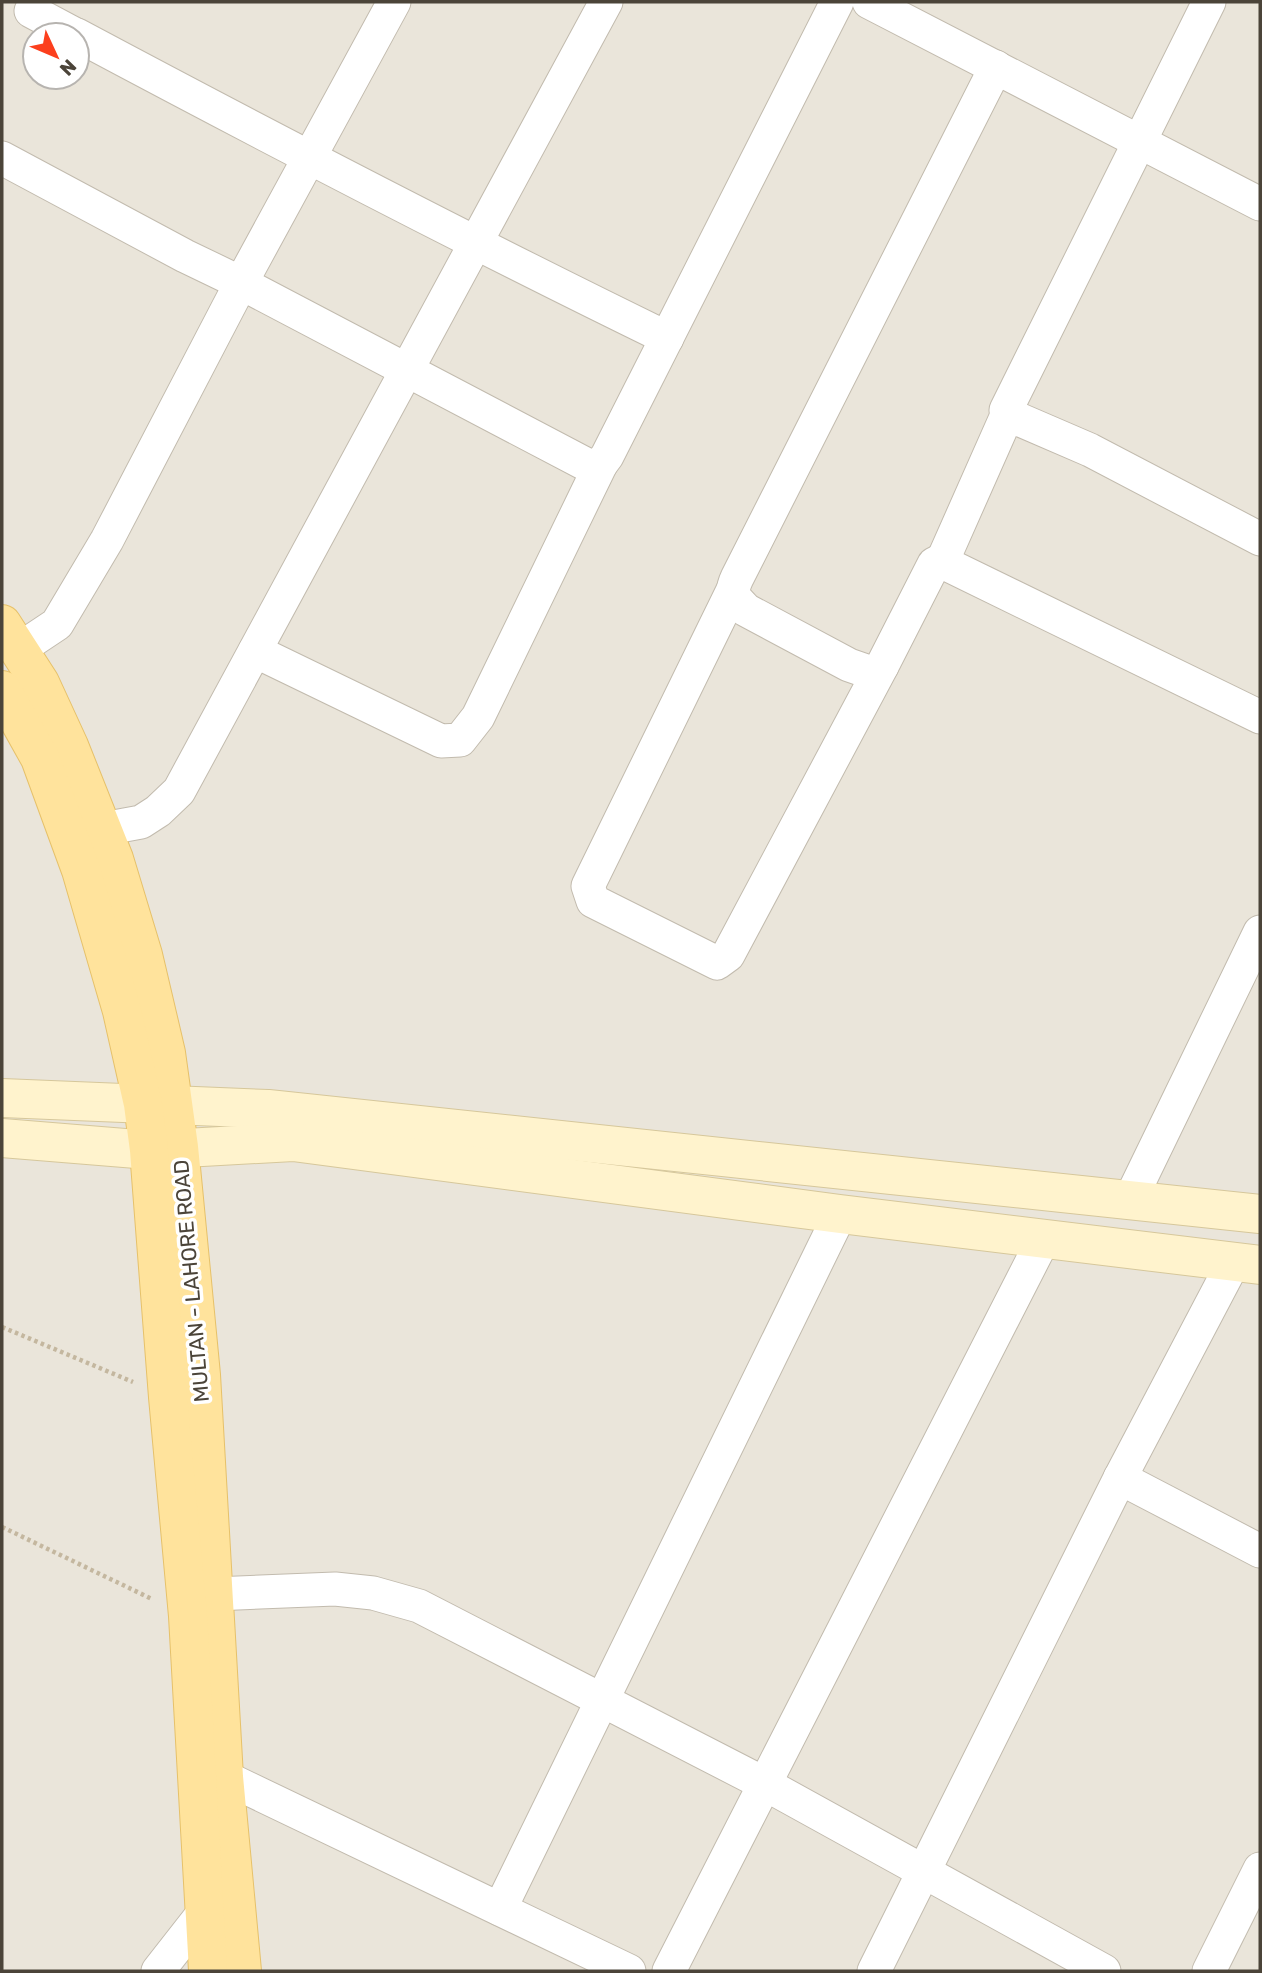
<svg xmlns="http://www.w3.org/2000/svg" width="1262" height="1973" font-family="Rubik,sans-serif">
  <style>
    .residential { fill: #eae5da; fill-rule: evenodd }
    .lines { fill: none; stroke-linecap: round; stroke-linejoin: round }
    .street-casing { stroke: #c2bbae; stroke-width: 35 }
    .secondary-casing { stroke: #d6c79b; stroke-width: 40 }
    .primary-casing { stroke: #e6c16a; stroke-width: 40 }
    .path { stroke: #c4b79f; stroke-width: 4.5; stroke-dasharray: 3.5 3.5; stroke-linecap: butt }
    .street { stroke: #fff; stroke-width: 33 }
    .secondary { stroke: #fff3cd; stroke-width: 38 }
    .primary { stroke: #ffe39c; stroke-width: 38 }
    .labels { text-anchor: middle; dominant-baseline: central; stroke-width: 7; stroke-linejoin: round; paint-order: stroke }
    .street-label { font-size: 21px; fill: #4b4439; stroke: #fff }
  </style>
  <rect width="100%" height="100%" fill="#f6f3ec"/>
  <path class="residential" d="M2,2H1260V1971H2ZM35,35H77V77H35Z"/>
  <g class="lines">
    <defs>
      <g id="street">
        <polyline points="869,2 1260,204"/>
        <polyline points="1209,2 1006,410 1018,419 1090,450 1260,539"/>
        <polyline points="31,11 76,35"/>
        <path d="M77,35C272,139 468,241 667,338"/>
        <path d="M996,67L737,578C729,595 735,598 746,610L849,665L872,673L882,666L934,564L940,561L1260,717"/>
        <polyline points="2,158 185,256 241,283 593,468 601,464 607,456 837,2"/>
        <polyline points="942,562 1008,413"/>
        <polyline points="733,590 588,886 593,901 717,963 728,955 882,666"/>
        <polyline points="18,650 57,624 107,540 241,283 394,2"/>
        <polyline points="255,651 441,741 460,740 478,717 601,464"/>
        <polyline points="103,829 141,822 158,811 179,791 606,2"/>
        <polyline points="1130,1200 1260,932"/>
        <polyline points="1120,1478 1260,1551"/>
        <polyline points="214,1594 335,1589 373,1593 419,1606 765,1784 1104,1971"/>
        <polyline points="224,1777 629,1971"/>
        <polyline points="500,1909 840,1214"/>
        <polyline points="158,1971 205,1911"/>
        <polyline points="669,1971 1044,1238"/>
        <polyline points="874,1971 1120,1478 1233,1263"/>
        <polyline points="1209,1971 1260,1869"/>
      </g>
      <g id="secondary">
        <polyline points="2,1098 268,1109 1260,1214"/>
        <polyline points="2,1138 149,1150 293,1142 840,1214 1260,1265"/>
      </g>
      <g id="primary">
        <polyline points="2,624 40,683 69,746 114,859 143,955 166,1053 179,1147 201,1375 224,1777 242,1971"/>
        <polyline points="2,690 40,758 81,870 122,1011 143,1104 149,1150 168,1397 188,1616 208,1971"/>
      </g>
    </defs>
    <use href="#street" class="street-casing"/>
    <use href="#secondary" class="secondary-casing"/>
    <use href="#primary" class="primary-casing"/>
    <g class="path">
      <polyline points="2,1327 133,1382"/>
      <polyline points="2,1527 152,1599"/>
    </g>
    <use href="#street" class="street"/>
    <use href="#secondary" class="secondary"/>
    <use href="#primary" class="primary"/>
  </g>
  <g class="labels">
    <g class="street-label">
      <text transform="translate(191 1281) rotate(-95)">MULTAN - LAHORE ROAD</text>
    </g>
  </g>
  <rect width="1262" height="1973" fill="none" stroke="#4b4439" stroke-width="7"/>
  <g transform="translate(56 56) rotate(134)"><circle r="33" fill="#ffffff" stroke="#b7b4b0" stroke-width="2"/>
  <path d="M0-5L12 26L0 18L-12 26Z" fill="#fc3f1d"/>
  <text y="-10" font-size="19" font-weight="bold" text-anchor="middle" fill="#4b4439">N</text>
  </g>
</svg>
